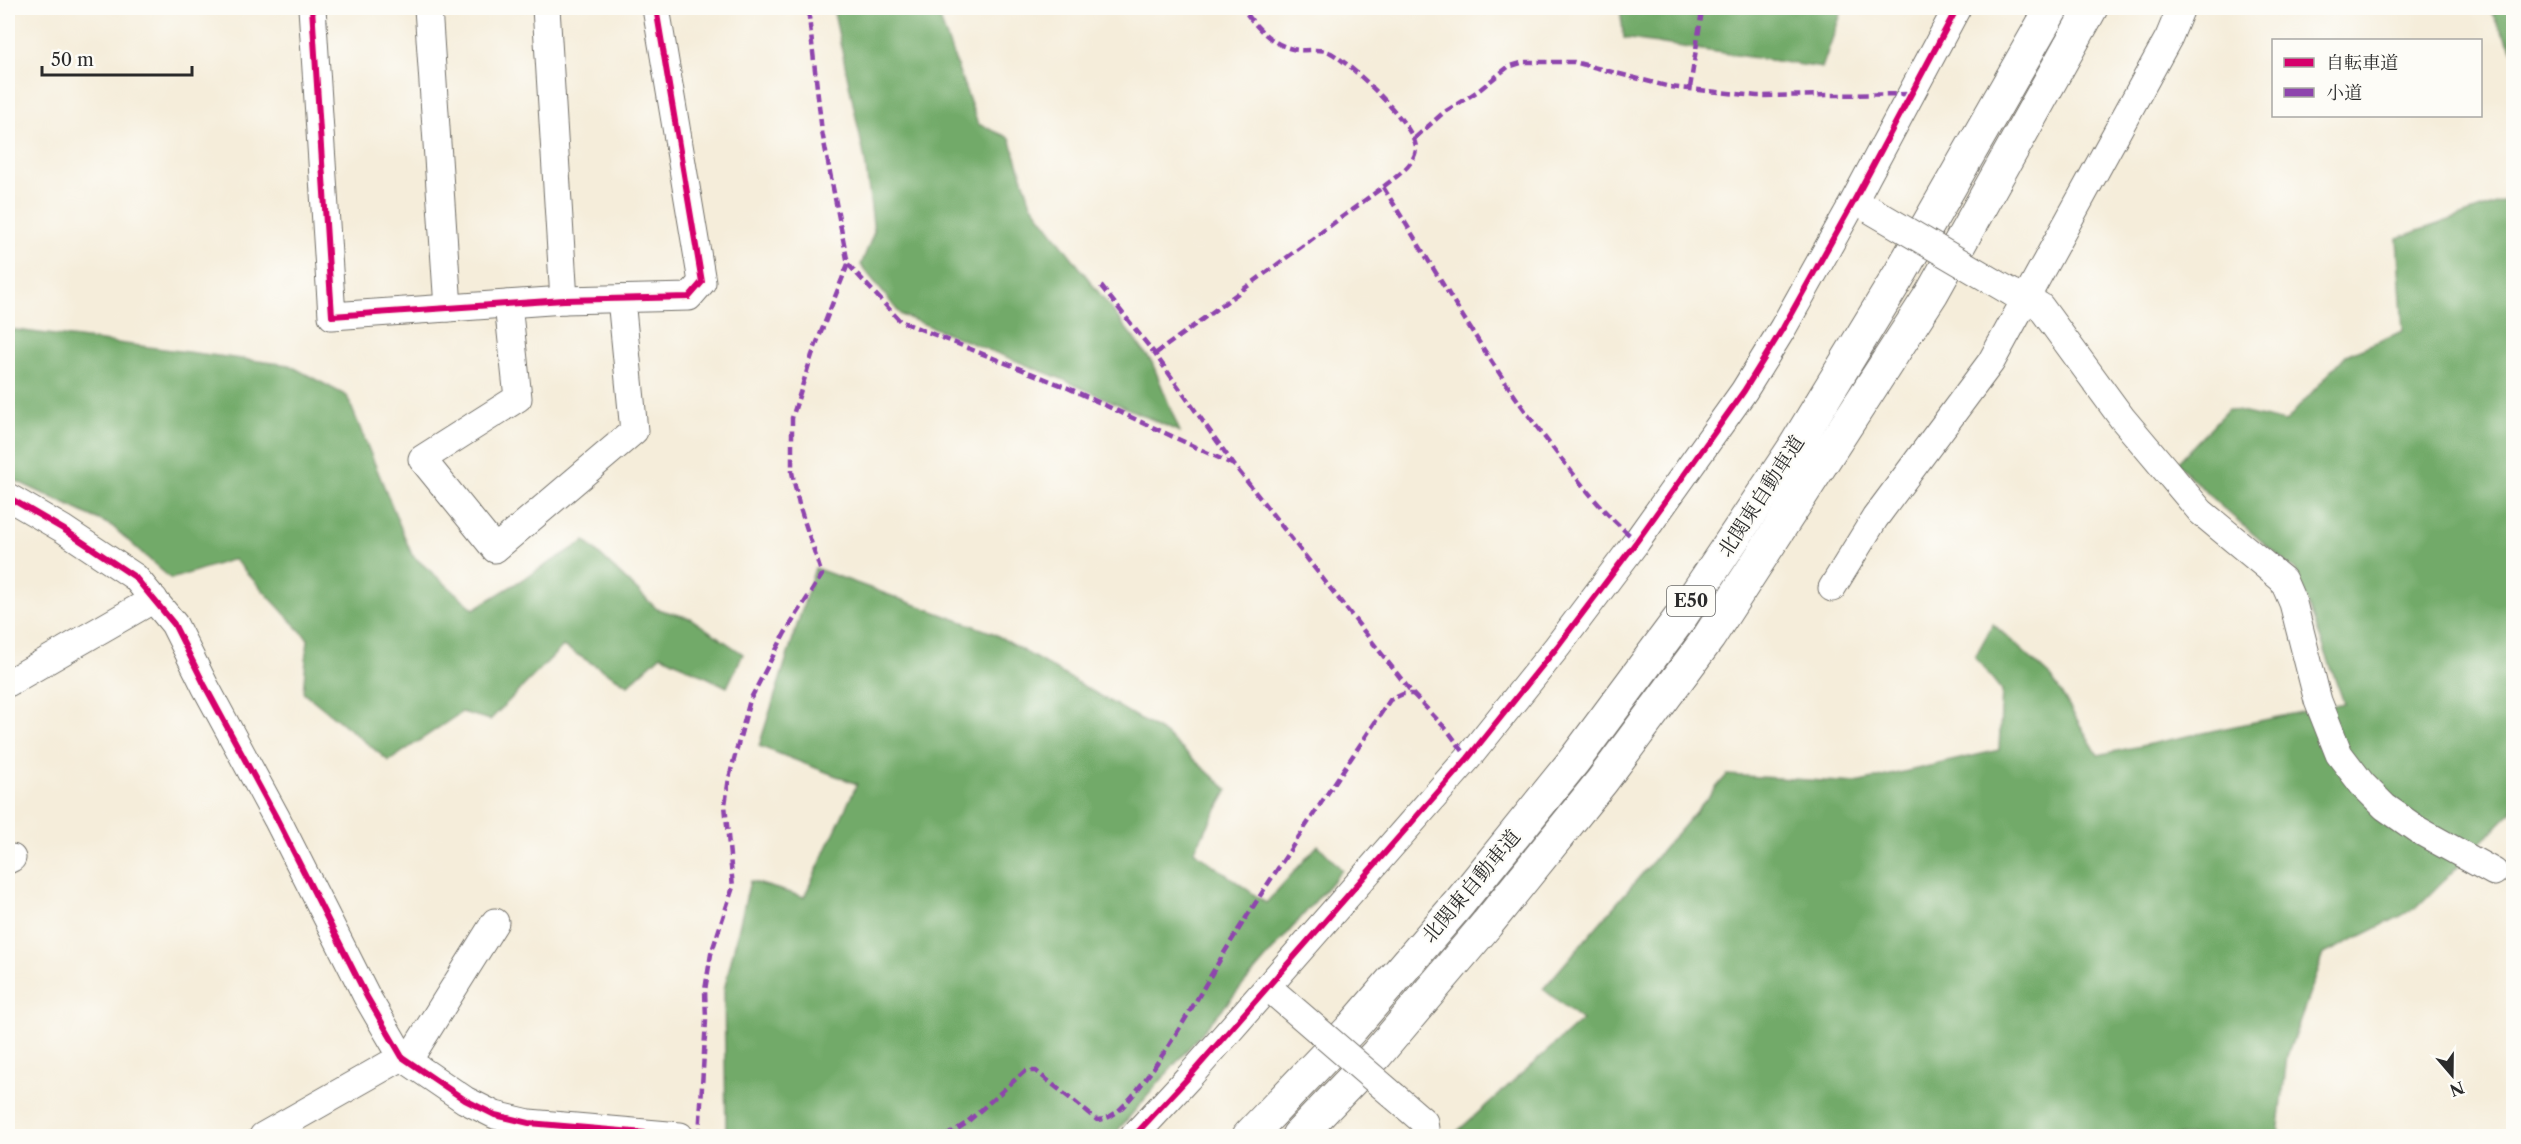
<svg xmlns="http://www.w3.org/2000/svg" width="2521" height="1144" font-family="'Libre Caslon Text','Noto Serif JP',serif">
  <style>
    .forest { fill: #72aa69; stroke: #4e6a4a; stroke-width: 1.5 }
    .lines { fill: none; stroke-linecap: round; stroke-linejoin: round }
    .minor-casing { stroke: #726f68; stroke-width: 29 }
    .highway-casing { stroke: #726f68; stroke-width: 35 }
    .minor { stroke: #fff; stroke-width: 27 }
    .highway { stroke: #fff; stroke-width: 33 }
    .minor-bridge-casing { stroke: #726f68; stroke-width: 29; stroke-linecap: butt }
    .minor-bridge { stroke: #fff; stroke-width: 27 }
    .quiet { stroke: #8e44ad; stroke-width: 4.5; stroke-dasharray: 9 4.5; stroke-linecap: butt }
    .cycleway-casing { stroke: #fdfcf7; stroke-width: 10 }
    .cycleway { stroke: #d6006c; stroke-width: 6 }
    .labels { text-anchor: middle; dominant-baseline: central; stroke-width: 4.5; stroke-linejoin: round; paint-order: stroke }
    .shield { fill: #fdfcf7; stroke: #6a6a68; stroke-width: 1.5 }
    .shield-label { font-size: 18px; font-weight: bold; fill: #2b2b2b }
    .street-label { font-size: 20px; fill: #2b2b2b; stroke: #fdfcf7 }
  </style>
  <rect width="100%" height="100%" fill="#fdfcf7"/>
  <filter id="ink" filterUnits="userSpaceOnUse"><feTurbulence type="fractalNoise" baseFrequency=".0167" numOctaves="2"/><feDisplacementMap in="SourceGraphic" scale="12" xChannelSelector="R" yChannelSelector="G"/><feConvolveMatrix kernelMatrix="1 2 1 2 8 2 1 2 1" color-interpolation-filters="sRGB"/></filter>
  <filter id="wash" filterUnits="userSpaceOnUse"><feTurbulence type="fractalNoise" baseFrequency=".008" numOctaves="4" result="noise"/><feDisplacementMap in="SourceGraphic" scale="24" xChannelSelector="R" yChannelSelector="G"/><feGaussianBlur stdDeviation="1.35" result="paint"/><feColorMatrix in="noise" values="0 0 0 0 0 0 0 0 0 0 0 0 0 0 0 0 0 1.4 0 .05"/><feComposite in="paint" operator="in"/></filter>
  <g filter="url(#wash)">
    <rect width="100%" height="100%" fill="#f5edda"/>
    <g class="forest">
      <polygon points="833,8 936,8 978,124 1010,138 1031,204 1152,362 1180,432 1064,380 901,315 861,265 874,232 865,160"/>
      <polygon points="1620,8 1843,8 1822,68 1624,38"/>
      <polygon points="2489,8 2513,8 2513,51"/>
      <polygon points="2513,198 2513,811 2415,909 2324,954 2287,1056 2278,1136 1452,1136 1582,1020 1543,989 1727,775 1856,783 1999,750 2002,691 1975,657 1993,624 2052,678 2098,755 2344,703 2296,571 2216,502 2177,463 2228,409 2285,422 2346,355 2403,331 2397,238"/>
      <polygon points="8,329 289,365 347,396 412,555 474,609 585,541 657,609 690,618 743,654 727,687 661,655 628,685 563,646 490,720 462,712 389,761 303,692 308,639 234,559 171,579 112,526 8,477"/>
      <polygon points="815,568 993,633 1164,733 1228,790 1194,851 1266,903 1318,845 1342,870 1113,1136 731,1136 726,1131 724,990 750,881 804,897 857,784 759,746"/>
    </g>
  </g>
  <g filter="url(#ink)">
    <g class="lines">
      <defs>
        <g id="minor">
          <polyline points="312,8 332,316 564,300 689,297 702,282 656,8"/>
          <polyline points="428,8 448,308"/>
          <polyline points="546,8 564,300"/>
          <polyline points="2011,292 2040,306 2122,418 2201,512 2283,580 2293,603 2318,701 2339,754 2362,784 2385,807 2418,830 2494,872"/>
          <polyline points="508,304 518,398 422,459 495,549 634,431 621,299"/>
          <polyline points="8,497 63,529 135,577 174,624 205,686 277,819 367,997 402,1057 465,1100 495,1115 529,1123 680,1136"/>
          <polyline points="1832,588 1875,518 1991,362 2169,37 2181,8"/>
          <polyline points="8,683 154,599"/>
          <polyline points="8,860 12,858"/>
          <polyline points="408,1061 495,922"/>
          <polyline points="1394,1096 1424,1122 1426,1136"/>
          <polyline points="263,1136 402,1057"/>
          <polyline points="1134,1136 1188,1078 1468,758 1557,647 1637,541 1744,391 1783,328 1854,201 1957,8"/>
        </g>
        <g id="highway">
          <polyline points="1249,1136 1351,1029 1460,902 1573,762 1680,618 1792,451 1901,272 2052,8"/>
          <polyline points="1298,1136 1377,1054 1487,924 1602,781 1709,637 1932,293 2091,8"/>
        </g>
      </defs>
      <use href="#minor" class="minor-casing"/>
      <use href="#highway" class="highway-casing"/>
      <use href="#minor" class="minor"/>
      <use href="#highway" class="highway"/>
      <defs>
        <g id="minor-bridge">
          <polyline points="1871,210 2011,292"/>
          <polyline points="1277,995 1394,1096"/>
        </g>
      </defs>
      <use href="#minor-bridge" class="minor-bridge-casing"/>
      <use href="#minor-bridge" class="minor-bridge"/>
      <g class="quiet">
        <polyline points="1690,88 1701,17 1700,8"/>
        <polyline points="1415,138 1443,113 1478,91 1508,67 1524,62 1574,62 1670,87 1757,96 1912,94"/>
        <path d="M1383,187C1441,279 1495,376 1563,461C1586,490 1608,518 1637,541"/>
        <polyline points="848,264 900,321 1068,388 1234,465"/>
        <polyline points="1101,286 1155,354 1234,465 1413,694 1448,731 1468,758"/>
        <path d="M1155,354L1383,187C1395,177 1413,167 1416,150C1419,128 1351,64 1331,53C1322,48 1309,51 1299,50C1275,48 1255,27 1243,8"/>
        <polyline points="2510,1031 2514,1030"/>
        <polyline points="699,1136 706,1020 705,990 711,954 733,887 725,805 729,778 750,700 785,633 822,575 799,505 792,472 792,418 812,355 848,264 822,132 808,8"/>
        <path d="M946,1136L965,1124L1025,1071H1036L1097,1120C1115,1120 1130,1099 1141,1085C1177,1038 1204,985 1235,935C1285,856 1338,778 1390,700L1403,694H1413"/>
      </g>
      <defs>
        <g id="cycleway">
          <polyline points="312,8 332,316 564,300 689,297 702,282 656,8"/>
          <polyline points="8,497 63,529 135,577 174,624 205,686 277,819 367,997 402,1057 465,1100 495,1115 529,1123 680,1136"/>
          <polyline points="1134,1136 1188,1078 1468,758 1557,647 1637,541 1744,391 1783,328 1854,201 1957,8"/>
        </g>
      </defs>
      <use href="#cycleway" class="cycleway-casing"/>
      <use href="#cycleway" class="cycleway"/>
    </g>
  </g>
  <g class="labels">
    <rect class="shield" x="1667" y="586" width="48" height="30" rx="4.5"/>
    <g class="shield-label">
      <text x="1691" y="601">E50</text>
    </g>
    <g class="street-label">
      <text transform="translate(1761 496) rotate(-57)">北関東自動車道</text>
      <text transform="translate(1471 886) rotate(-50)">北関東自動車道</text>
    </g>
  </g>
  <rect width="2521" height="1144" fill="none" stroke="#fdfcf7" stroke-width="30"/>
  <rect x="2272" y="39" width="210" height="78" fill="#fdfcf7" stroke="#a9a8a5" stroke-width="1.5"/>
  <rect x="2284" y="58" width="30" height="9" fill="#d6006c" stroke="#a9a8a5" stroke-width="1.5"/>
  <text x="2326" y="69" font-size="18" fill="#2b2b2b">自転車道</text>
  <rect x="2284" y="88" width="30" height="9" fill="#8e44ad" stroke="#a9a8a5" stroke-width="1.5"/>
  <text x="2326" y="99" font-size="18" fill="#2b2b2b">小道</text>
  <g transform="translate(2452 1075) rotate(160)" stroke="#fdfcf7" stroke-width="4.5" paint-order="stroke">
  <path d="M0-4.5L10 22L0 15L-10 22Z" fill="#2b2b2b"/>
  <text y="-9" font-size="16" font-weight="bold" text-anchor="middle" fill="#2b2b2b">N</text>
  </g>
  <path d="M42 66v9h150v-9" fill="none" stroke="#2b2b2b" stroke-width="3"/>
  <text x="51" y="66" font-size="18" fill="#2b2b2b" stroke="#fdfcf7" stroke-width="4.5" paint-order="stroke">50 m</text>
</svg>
